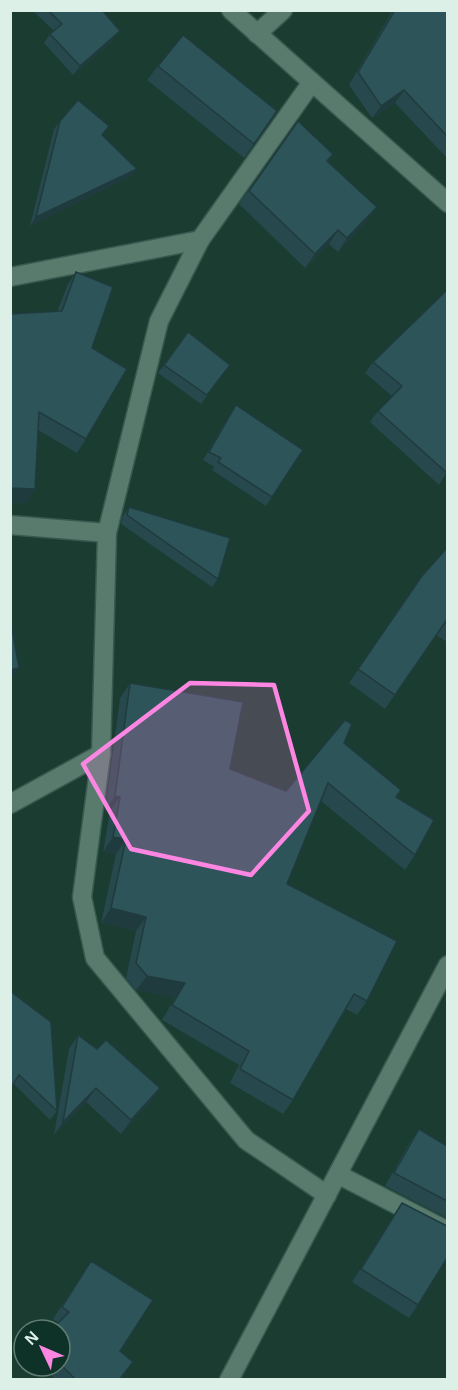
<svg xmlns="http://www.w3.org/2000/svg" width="458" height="1390" font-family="Arial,sans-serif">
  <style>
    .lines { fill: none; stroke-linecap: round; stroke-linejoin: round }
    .minor-casing { stroke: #39584f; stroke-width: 21 }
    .minor { stroke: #587b6e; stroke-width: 18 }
    .wall { fill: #27484c }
    .shaded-wall { fill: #203b3e }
    .building { fill: #2d5458; stroke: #203b3e; stroke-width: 1.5 }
    .marked { fill: #fd86e2; fill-opacity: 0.2; stroke: #fd86e2; stroke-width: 4.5; stroke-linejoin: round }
  </style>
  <rect width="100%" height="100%" fill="#1a3c31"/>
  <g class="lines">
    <defs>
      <g id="minor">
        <polyline points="231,10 448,203"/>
        <polyline points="257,34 283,10"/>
        <polyline points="312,82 200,240 159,321 107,533 101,754 82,897 95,958 246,1140 327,1195"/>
        <polyline points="10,277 200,240"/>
        <polyline points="10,525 107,533"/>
        <polyline points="10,804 101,754"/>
        <polyline points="339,1175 448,1231"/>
        <polyline points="229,1380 448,965"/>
      </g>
    </defs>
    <use href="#minor" class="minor-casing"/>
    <use href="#minor" class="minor"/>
  </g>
  <g class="wall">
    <polygon points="32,10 102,10 113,40 73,75 44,43 50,34 54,31"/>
    <polygon points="393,10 447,10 447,158 395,103 372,118 349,85"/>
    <polygon points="158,66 277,111 244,158 147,80"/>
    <polygon points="60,121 103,136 137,169 130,177 30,226 54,129"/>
    <polygon points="298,121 333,154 328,162 377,207 367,221 338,252 329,244 305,268 239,204"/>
    <polygon points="76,272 92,348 86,439 77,453 38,430 26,503 10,502 10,314 57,312 67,286"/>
    <polygon points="447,290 447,472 439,485 370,422 378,411 392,396 365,373 373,362"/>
    <polygon points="164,365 224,373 201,404 158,373"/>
    <polygon points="236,405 303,450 266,506 212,470 214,467 203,460 230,414"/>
    <polygon points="129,507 218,579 212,587 121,524 123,516"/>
    <polygon points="447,548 447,642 436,635 385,709 349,683 422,576"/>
    <polygon points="130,683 230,769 286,791 344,743 401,790 396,797 415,855 405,870 321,801 287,884 367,1001 357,1015 346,1009 293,1100 283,1114 230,1083 239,1065 162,1020 175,998 136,990 126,978 136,931 101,923 116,854 103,852 110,811 105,811 120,698"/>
    <polygon points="10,991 57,1111 50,1120 14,1084"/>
    <polygon points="78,1035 97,1049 160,1088 150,1102 121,1134 86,1102 54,1135 69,1049"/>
    <polygon points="419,1129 447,1146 447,1218 385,1186 410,1142"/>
    <polygon points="402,1203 418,1305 409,1318 352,1282"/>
    <polygon points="91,1261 120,1351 125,1374 120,1380 56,1380 42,1366 60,1366 60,1330 59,1323 53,1319"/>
  </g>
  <g class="shaded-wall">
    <polygon points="120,31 113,40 73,75 80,66"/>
    <polygon points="404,90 395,103 372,118 381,106"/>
    <polygon points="137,169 130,177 30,226 36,217"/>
    <polygon points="377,207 367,221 338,252 347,238"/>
    <polygon points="338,230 329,244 305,268 315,254"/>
    <polygon points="10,488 35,489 26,503 10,502"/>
    <polygon points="19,668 11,679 10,679 10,670"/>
    <polygon points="115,796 120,797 110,811 105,811"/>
    <polygon points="113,837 126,839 116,854 103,852"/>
    <polygon points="111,908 146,917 136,931 101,923"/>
    <polygon points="147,976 185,983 175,998 136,990"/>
    <polygon points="96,1088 86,1102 54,1135 63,1122"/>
    <polygon points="160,1088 150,1102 121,1134 131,1120"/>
  </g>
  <g class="building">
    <polygon points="48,10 102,10 120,31 80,66 50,34 62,24"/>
    <polygon points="395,10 447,10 447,136 404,90 381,106 358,72"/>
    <polygon points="183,35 277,111 254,144 158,66"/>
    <polygon points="78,100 109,126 102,135 137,169 36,217 60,121"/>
    <polygon points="298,121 333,154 327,161 377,207 347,238 338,230 315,254 249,191"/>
    <polygon points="76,272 113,287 92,348 127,369 86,439 39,412 35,489 10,488 10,314 62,311"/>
    <polygon points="447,290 447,473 378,411 402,386 373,362"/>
    <polygon points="188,332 230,365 207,395 164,365"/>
    <polygon points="236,405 303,450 272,497 218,462 221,458 209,452"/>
    <polygon points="129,507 230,538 218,579 127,515"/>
    <polygon points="447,548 447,622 446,621 395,695 358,669 422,576"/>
    <polygon points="10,618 19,668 10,670"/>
    <polygon points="130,683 243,702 230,769 286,791 345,720 352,724 344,743 401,790 396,797 434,820 415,855 328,783 287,884 397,941 367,1001 354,994 293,1100 240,1069 249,1051 172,1005 185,983 147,976 136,963 146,917 111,908 126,839 113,837 120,797 115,796"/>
    <polygon points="10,991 51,1022 57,1111 19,1075 10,1089"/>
    <polygon points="78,1035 97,1049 106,1040 160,1088 131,1120 96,1088 63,1122"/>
    <polygon points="419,1129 447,1146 447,1201 394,1173"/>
    <polygon points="402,1203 447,1226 447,1258 418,1305 361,1269"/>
    <polygon points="91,1261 153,1300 120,1351 133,1362 119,1380 76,1380 60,1364 60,1330 51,1330 69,1312 62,1307"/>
  </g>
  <path class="marked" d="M190,683L274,685L309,811L251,875L131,849L83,764Z"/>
  <rect width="458" height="1390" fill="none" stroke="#ddf0e8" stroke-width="24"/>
  <g transform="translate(42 1348) rotate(314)"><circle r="28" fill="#0e3227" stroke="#617e74" stroke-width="1.5"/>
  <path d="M0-4.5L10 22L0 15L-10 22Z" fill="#fd86e2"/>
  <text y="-9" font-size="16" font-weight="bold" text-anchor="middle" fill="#ddf0e8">N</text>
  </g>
</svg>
